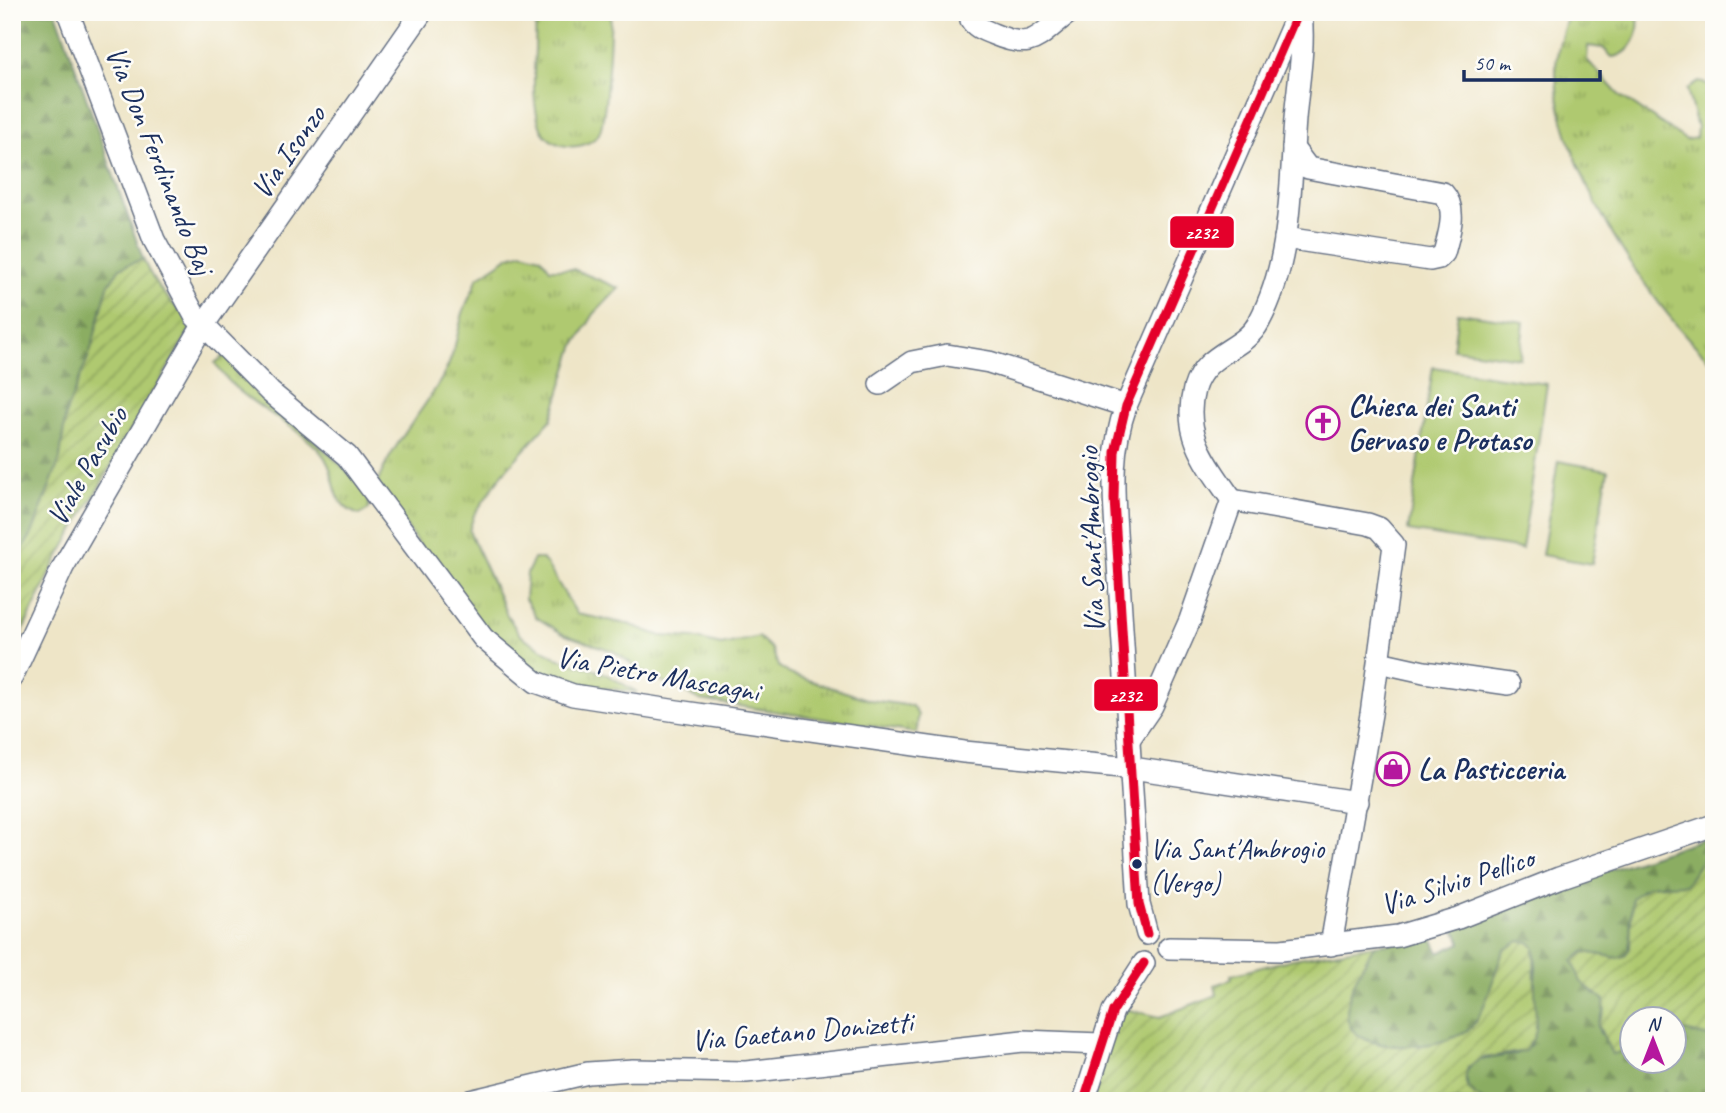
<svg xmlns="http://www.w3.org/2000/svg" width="1726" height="1113" font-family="Caveat,sans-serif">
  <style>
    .grass { fill: url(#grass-tufts); stroke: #657c66; stroke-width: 2 }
    .forest { fill: url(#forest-firs); stroke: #536e60; stroke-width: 2 }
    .garden { fill: url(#garden-furrows); stroke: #657c66; stroke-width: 2 }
    .pitch { fill: #afc96f; stroke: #657c66; stroke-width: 2 }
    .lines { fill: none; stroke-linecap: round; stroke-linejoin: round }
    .street-casing { stroke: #656f83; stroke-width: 24 }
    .street { stroke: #fff; stroke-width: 21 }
    .bus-1-casing { stroke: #fdfcf7; stroke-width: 14 }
    .bus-1 { stroke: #e4002b; stroke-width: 9 }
    .bus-dot { fill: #1b2f5e; stroke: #fdfcf7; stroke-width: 2.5 }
    .labels { text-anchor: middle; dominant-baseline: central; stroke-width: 5; stroke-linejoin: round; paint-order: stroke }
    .bus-label { font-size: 28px; fill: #1b2f5e; stroke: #fdfcf7; text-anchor: start }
    .street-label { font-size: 30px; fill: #1b2f5e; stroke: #fdfcf7 }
    .poi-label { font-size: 30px; font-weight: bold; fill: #1b2f5e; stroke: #fdfcf7; text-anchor: start }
    .line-badge { stroke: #fdfcf7; stroke-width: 2.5 }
    .badge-label { font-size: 19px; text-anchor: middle; font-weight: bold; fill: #fff }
  </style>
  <defs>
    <pattern id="grass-tufts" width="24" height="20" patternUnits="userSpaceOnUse" patternTransform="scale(1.75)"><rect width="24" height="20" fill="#afc96f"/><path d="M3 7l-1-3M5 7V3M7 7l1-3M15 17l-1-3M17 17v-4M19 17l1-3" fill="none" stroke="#8ea45e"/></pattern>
    <pattern id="forest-firs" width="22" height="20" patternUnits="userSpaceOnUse" patternTransform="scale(1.75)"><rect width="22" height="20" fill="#8bad62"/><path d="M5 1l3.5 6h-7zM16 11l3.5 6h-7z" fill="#718d54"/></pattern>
    <pattern id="garden-furrows" width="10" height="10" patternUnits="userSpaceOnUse" patternTransform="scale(1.75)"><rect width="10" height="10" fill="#afc96f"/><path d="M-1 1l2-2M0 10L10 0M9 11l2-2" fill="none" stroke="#8ea45e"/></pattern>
  </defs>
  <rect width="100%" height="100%" fill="#fdfcf7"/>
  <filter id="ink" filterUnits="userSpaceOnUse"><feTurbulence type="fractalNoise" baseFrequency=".0143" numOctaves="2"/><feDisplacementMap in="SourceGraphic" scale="14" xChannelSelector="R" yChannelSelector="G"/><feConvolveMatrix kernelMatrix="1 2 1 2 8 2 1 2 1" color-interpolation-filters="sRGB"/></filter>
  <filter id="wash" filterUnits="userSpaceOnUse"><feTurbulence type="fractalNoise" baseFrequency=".00686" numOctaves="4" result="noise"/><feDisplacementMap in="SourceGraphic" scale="28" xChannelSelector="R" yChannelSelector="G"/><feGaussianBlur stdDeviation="1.57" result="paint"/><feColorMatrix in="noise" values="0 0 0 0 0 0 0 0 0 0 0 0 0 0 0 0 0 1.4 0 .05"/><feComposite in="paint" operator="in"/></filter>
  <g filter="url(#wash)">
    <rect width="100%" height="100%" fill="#eee5c7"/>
    <g class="grass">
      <path d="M535,12H611C610,32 607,125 598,135C583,154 547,148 540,126C528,91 538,48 535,12Z"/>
      <path d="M1569,12H1637C1642,30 1633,55 1612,57L1603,48L1588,46L1587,60L1618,94L1686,140L1696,138L1697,127L1687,89L1699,82L1714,86V364C1647,304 1555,161 1556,69C1556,51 1563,30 1569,12Z"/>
      <path d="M523,252L541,257L550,269H573L619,288L594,314L574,347L551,420L503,473L474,515L469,531L507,615L520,635L557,658L602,672L637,692C605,688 573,686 542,673C476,643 419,542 377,484C390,448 419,416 439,383C454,360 456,338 463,313C467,300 474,291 477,278L510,256Z"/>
      <path d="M225,355L368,491L369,509L359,515C326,503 341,474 319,450C287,417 240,404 215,363Z"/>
      <polygon points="534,559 542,559 546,563 577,614 628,624 661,636 693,638 721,645 759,637 772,649 778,666 790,674 870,700 912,706 918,715 917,733 700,700 648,675 613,651 563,634 536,617 525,599 527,573"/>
    </g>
    <g class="forest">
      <polygon points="12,12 56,12 143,259 120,268 108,286 90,353 66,413 60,459 32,534 21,553 12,552"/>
      <path d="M1714,835V843L1686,884C1673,887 1660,882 1648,887C1619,898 1638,933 1626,956L1618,958L1584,952L1595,994L1601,996L1606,1005L1598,1026L1600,1033L1621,1046L1626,1039H1631L1632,1060H1674V1036L1685,1031L1714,1038V1093L1658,1101H1484L1469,1092L1465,1074L1474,1061L1516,1054L1530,1046L1536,967L1534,947L1504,950C1493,974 1489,1004 1473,1025C1454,1050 1358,1058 1348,1021C1342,997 1363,965 1374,945L1432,938L1439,953L1461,943L1455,929L1492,912L1495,916L1538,894Z"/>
    </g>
    <g class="garden">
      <path d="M143,259C155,287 171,304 194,323L55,563L12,654V552H21L32,534L60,459L66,413L90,353L108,286L120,268Z"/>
      <path d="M1714,843C1714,851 1716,864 1713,872C1708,887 1700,896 1714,909V1038L1685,1031L1674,1036V1018H1632L1631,1039L1621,1043V1052L1612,1054L1598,1025L1605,1010L1604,1000L1581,982L1573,961L1584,952L1618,958L1625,956L1630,948L1632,898L1649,886L1686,884Z"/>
      <path d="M1520,941L1529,942L1534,947L1536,1029L1534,1037L1525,1051L1483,1058L1468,1067C1461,1086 1469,1092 1484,1101H1087L1120,1008L1160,1017L1217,995L1215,985L1232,979L1231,975L1293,959L1374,945C1363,965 1342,997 1348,1021C1358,1058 1454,1050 1473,1025C1489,1004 1493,974 1504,950Z"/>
    </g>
    <g class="pitch">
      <polygon points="1458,313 1524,322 1520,358 1453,349"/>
      <polygon points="1433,367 1547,384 1522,549 1408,531"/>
      <polygon points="1558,461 1608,470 1592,564 1542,555"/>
    </g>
  </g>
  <g filter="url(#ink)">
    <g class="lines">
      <defs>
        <g id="street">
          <polyline points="68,12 154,240 195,316 270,392 347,456 483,638 536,682 573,695 677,711 964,752 1132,768 1357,802"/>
          <path d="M973,12L971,20C976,28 984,30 993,34C1036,52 1036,36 1070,12"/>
          <path d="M1285,238L1430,260L1439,258L1444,253C1449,234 1458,209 1443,193L1308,168L1293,148"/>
          <polyline points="880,384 912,362 947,355 989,362 1126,406"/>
          <polyline points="1232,500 1368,524 1379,528 1394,545 1371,714 1331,945"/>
          <polyline points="1379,662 1424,672 1509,684"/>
          <polyline points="12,677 63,567 202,327 422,12"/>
          <path d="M1130,738L1152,706L1190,620L1232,500C1207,464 1182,435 1194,389C1205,351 1244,351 1259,322C1292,261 1290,185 1295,119C1298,83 1305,48 1301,12"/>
          <path d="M1147,934L1139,904L1116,531C1113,487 1111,448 1126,406L1298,12"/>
          <polyline points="1169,948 1281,950 1398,936 1458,918 1559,878 1714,825"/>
          <polyline points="470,1101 588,1073 633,1070 746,1072 1023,1041 1101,1044"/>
          <polyline points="1084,1101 1113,1011 1144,963"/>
        </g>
      </defs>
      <use href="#street" class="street-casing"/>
      <use href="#street" class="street"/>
      <defs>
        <g id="bus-1">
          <polyline points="1147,934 1139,904 1114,499 1115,452 1126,406 1298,12"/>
          <polyline points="1084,1101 1113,1011 1144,963"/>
        </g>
      </defs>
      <use href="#bus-1" class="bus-1-casing"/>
      <use href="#bus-1" class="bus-1"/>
    </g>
  </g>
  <defs>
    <symbol id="church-ring" viewBox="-11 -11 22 22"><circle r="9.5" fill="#fdfcf7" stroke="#b5179e" stroke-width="1.5"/><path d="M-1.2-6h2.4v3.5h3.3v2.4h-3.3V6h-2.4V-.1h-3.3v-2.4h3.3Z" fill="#b5179e"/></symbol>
    <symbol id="shop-ring" viewBox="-11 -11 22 22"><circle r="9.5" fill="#fdfcf7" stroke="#b5179e" stroke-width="1.5"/><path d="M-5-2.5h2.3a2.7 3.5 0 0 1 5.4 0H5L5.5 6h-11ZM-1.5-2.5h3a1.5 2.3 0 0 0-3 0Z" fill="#b5179e"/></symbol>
  </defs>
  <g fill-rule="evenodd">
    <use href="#church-ring" x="1304" y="404" width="38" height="38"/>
    <use href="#shop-ring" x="1374" y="750" width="38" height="38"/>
  </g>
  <circle class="bus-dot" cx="1137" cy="864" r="6"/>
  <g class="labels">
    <g class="bus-label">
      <text x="1150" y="848">Via Sant'Ambrogio<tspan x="1150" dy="34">(Vergo)</tspan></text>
    </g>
    <g class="street-label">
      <text transform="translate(288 152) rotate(-55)">Via Isonzo</text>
      <text transform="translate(160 160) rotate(68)">Via Don Ferdinando Baj</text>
      <text transform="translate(87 466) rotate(-60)">Viale Pasubio</text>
      <text transform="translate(1091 540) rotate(-92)">Via Sant'Ambrogio</text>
      <text transform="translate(658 674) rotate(10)">Via Pietro Mascagni</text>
      <text transform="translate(1457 881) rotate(-18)">Via Silvio Pellico</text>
      <text transform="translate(802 1031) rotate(-5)">Via Gaetano Donizetti</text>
    </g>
    <g class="poi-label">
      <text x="1348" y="406">Chiesa dei Santi<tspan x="1348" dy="34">Gervaso e Protaso</tspan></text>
      <text x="1418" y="769">La Pasticceria</text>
    </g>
  </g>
  <g class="line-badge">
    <rect x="1169" y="215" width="66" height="34" rx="7" fill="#e4002b"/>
    <rect x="1093" y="678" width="66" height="34" rx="7" fill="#e4002b"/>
  </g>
  <g class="badge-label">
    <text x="1202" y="239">z232</text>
    <text x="1126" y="702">z232</text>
  </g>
  <rect width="1726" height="1113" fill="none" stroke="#fdfcf7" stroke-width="42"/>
  <g transform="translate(1653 1040)"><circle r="33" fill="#fdfcf7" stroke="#a3aaba" stroke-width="2"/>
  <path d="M0-5L12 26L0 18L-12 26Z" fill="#b5179e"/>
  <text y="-10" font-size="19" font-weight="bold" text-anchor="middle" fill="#1b2f5e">N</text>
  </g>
  <path d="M1464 70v10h136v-10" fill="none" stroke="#1b2f5e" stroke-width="3.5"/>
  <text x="1474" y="70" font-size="21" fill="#1b2f5e" stroke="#fdfcf7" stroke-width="5" paint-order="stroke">50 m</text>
</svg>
